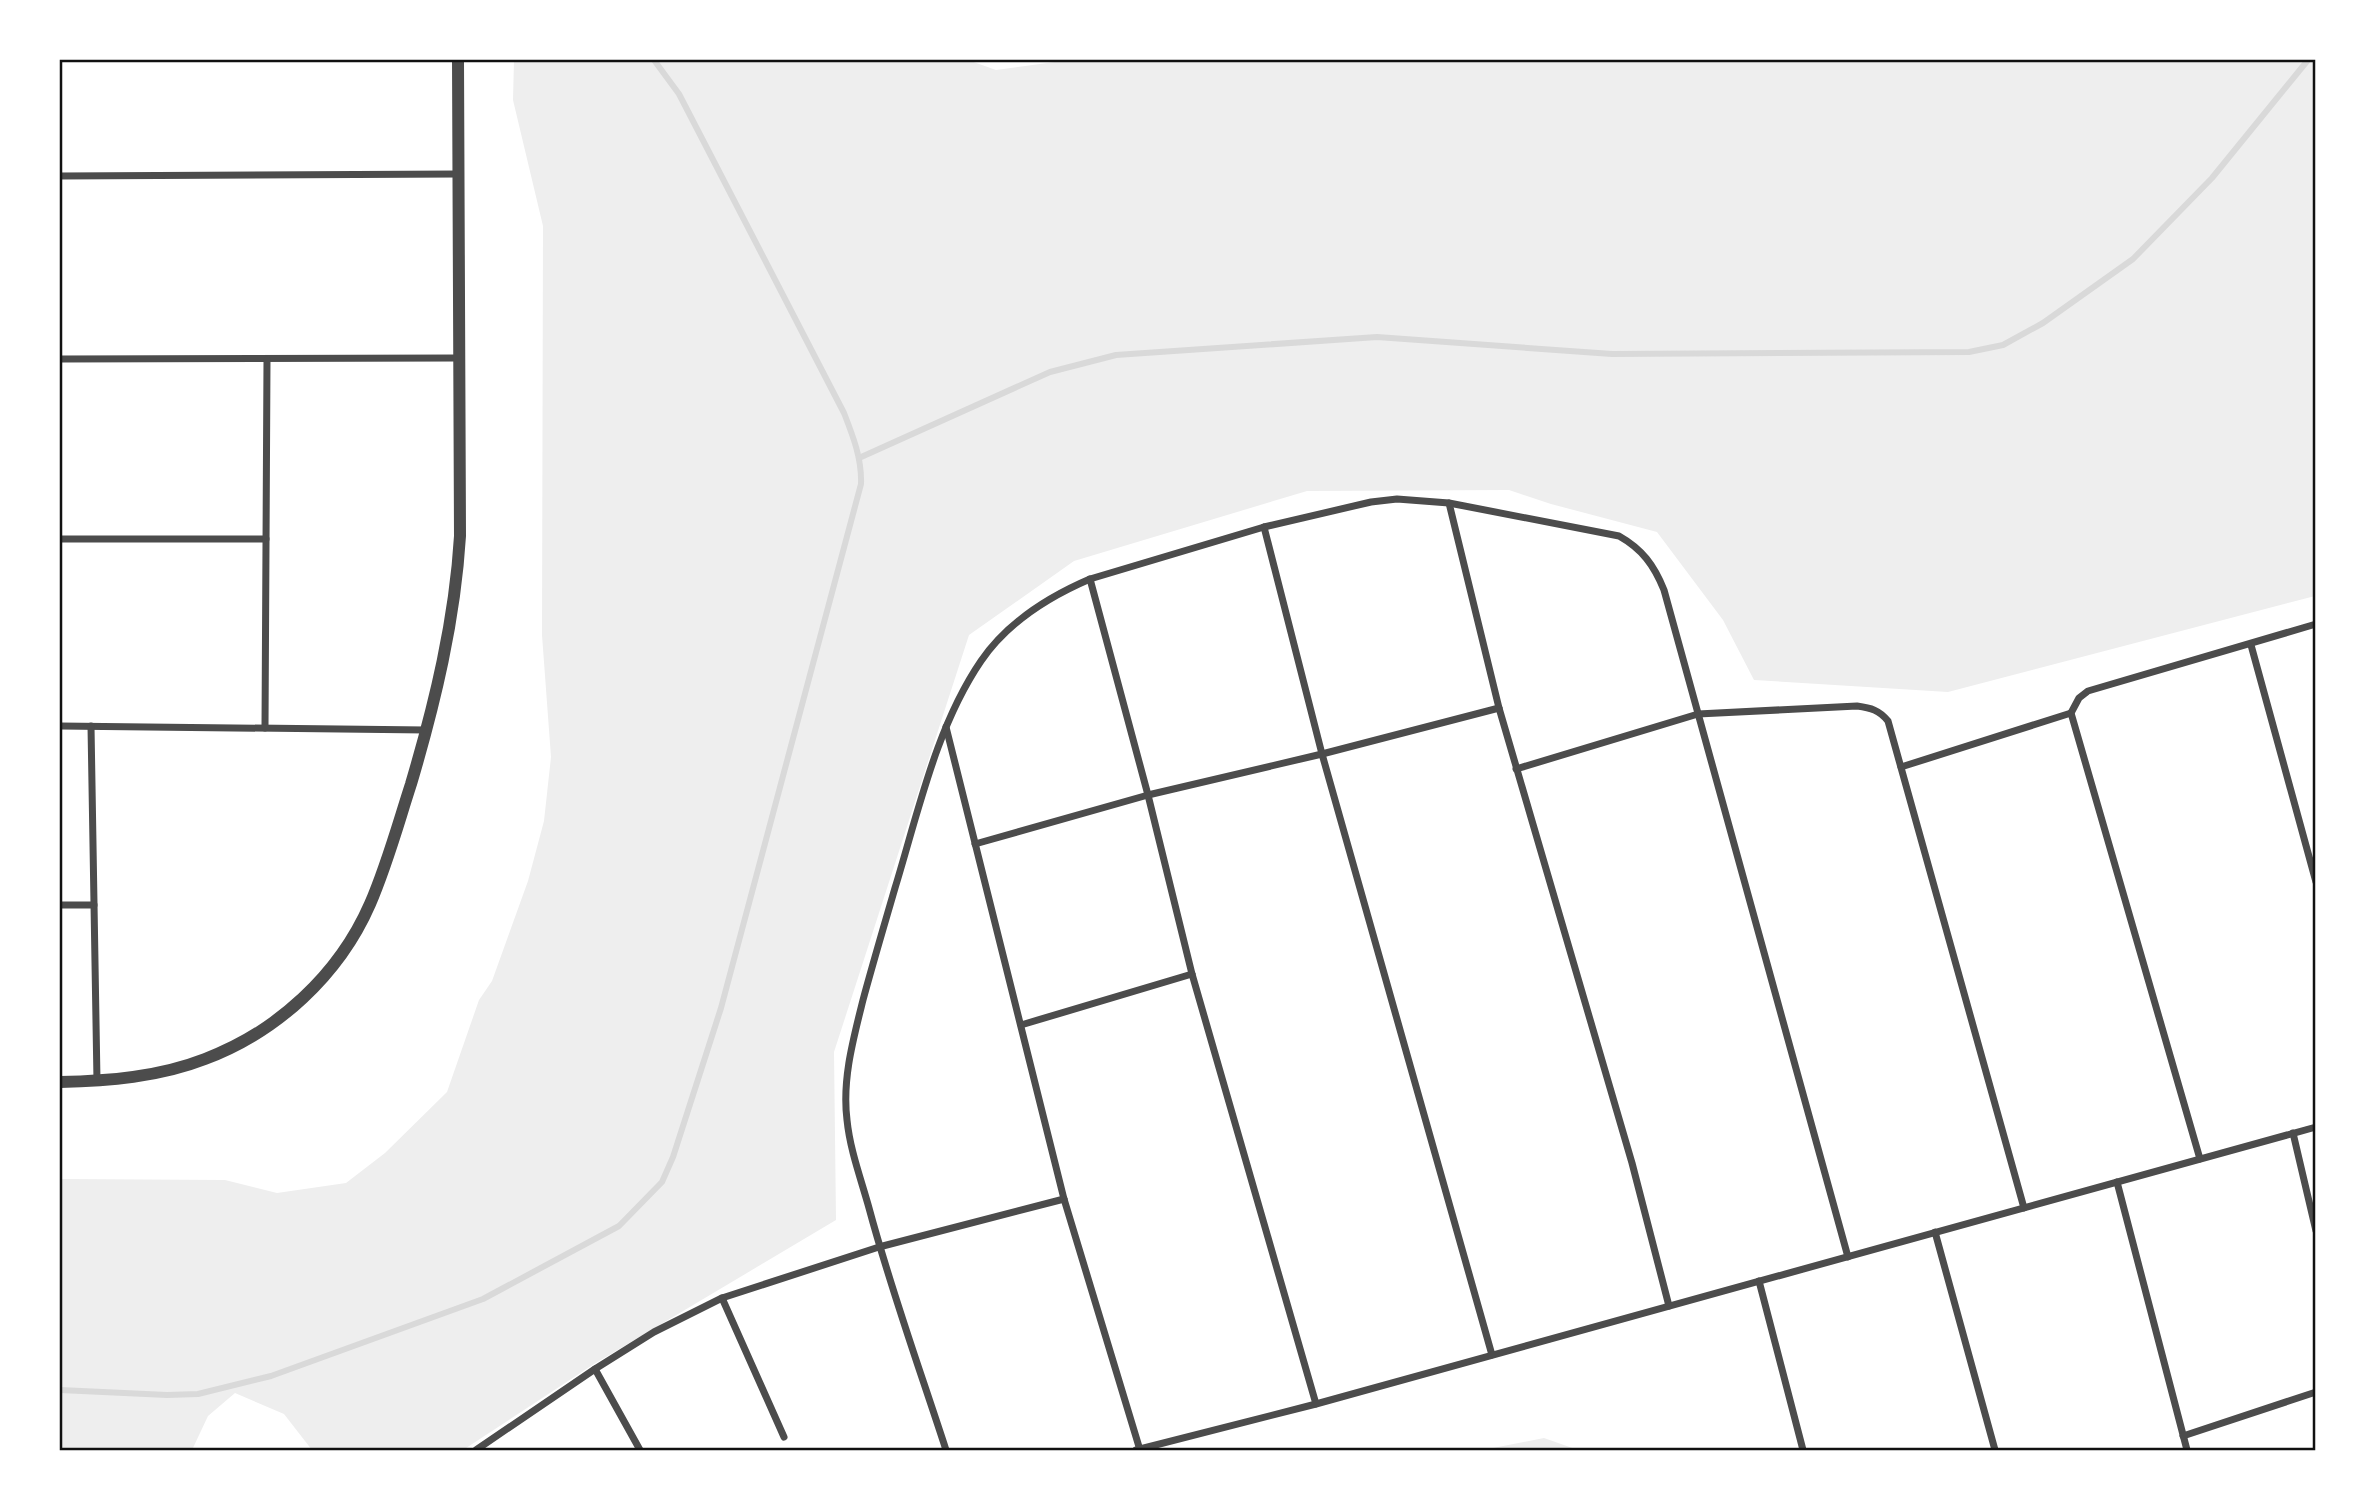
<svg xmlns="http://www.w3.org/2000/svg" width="2375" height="1510" font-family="Mulish,sans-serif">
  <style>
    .green { fill: #eee }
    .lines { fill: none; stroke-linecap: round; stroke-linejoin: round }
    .stream { stroke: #d9d9d9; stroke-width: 6 }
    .minor { stroke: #4c4c4c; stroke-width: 7 }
    .tertiary { stroke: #4c4c4c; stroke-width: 12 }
    .neatline { fill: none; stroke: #111; stroke-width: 2.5 }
  </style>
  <rect width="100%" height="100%" fill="#fff"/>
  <g class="green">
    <polygon points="514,60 968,60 996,70 1069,60 2315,60 2315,596 1948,692 1754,680 1723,620 1657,532 1551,504 1509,490 1307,491 1074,561 969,635 834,1052 836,1220 594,1364 463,1450 312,1450 284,1414 235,1393 208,1416 192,1450 60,1450 60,1179 225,1180 277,1193 346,1183 385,1153 447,1092 479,1000 492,981 528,881 544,821 551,757 542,635 543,226 513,100"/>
    <polygon points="1544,1438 1578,1450 1483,1450"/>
  </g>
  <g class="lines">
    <g class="stream">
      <polyline points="859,458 1050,372 1116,355 1377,337 1612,354 1969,352 2003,345 2043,323 2133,259 2212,178 2308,60"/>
      <path d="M60,1390L167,1395L198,1394L271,1376L483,1299L619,1226L662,1182L673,1157L721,1008L861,484C862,459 853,436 844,413L679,94L654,60"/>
    </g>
    <g class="minor">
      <polyline points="60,176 458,174"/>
      <polyline points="60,359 458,358"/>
      <polyline points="1449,503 1499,708 1632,1163 1669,1306"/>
      <polyline points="1264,527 1322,754 1492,1355"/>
      <polyline points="60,539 266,539"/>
      <polyline points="1090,579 1148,795 1192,974 1316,1404"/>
      <polyline points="2251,645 2316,882"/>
      <polyline points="60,726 426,730"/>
      <polyline points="91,726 97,1081"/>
      <polyline points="946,727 1064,1199 1140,1450"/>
      <polyline points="265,728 267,360"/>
      <polyline points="1901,767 2071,713"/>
      <path d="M1516,769L1698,714L1857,706C1871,708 1879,710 1888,721L2024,1208"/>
      <polyline points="975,844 1148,795 1322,754 1499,708"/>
      <polyline points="60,905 94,905"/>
      <polyline points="1021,1025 1192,974"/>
      <polyline points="2293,1133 2316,1231"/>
      <polyline points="2200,1159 2071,713 2079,698 2088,691 2316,624"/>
      <polyline points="2117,1182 2187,1450"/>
      <polyline points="1935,1232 1995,1450"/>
      <polyline points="1759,1281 1803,1450"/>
      <polyline points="722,1298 784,1437"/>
      <polyline points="595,1369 640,1450"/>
      <polyline points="2183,1436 2316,1392"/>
      <polyline points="476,1450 595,1369 654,1332 722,1298 879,1247 1064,1199"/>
      <path d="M946,1450C920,1370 891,1290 869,1208C861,1179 850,1150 847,1120C842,1080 853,1040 863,1000C873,963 884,926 895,888C918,813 936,727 981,661C1007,623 1048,597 1090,579L1264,527L1371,502L1397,499L1449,503L1619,536C1642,549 1654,565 1664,590L1848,1257"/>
      <polyline points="1136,1450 1316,1404 2316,1127"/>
    </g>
    <path class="tertiary" d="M60,1082C108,1081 159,1077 205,1059C277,1032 339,975 370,904C387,865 398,824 411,784C435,703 455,620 460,536L458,60"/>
  </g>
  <rect width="2375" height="1510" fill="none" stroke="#ffffff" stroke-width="122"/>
  <rect x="61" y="61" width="2253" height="1388" class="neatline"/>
</svg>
